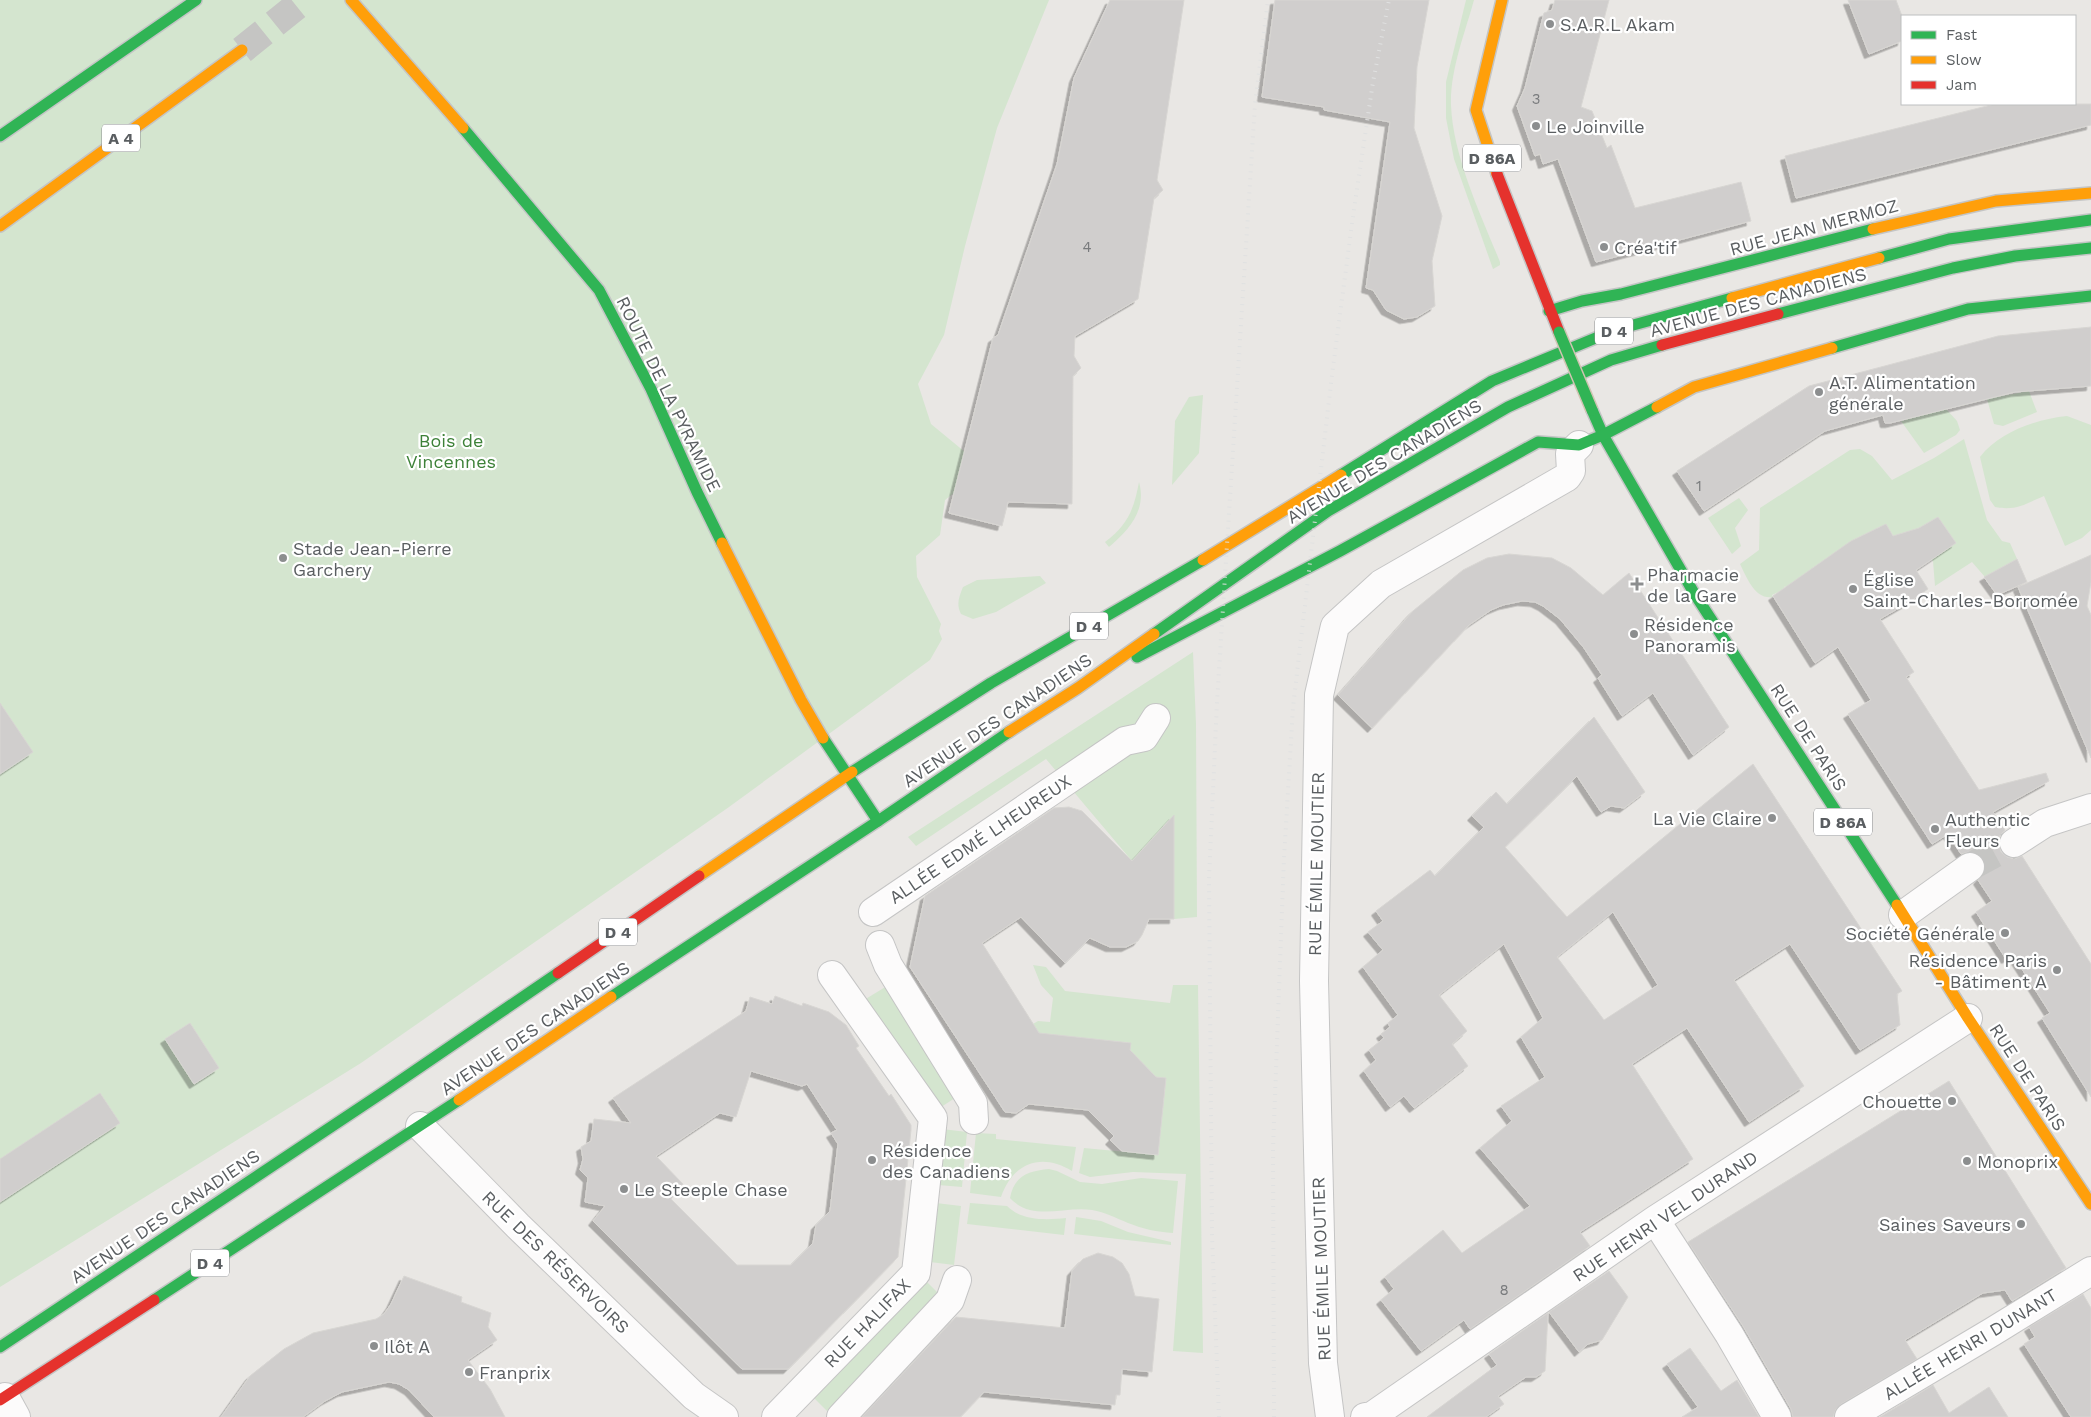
<svg xmlns="http://www.w3.org/2000/svg" width="2091" height="1417" font-family="'Work Sans',sans-serif">
  <style>
    .green { fill: #d4e5cf }
    .building { fill: #d0cecd; stroke: #d8d6d3; fill-rule: evenodd; filter: url(#shadow) }
    .lines { fill: none; stroke-linecap: round; stroke-linejoin: round }
    .street-tunnel { stroke: #c5c5c3; stroke-width: 28; stroke-dasharray: 28 14; stroke-linecap: butt }
    .highway-tunnel { stroke: #c5c5c3; stroke-width: 28; stroke-dasharray: 28 14; stroke-linecap: butt }
    .street-casing { stroke: #c5c5c5; stroke-width: 30 }
    .fast-casing { stroke: #c4c5c5; stroke-width: 14 }
    .slow-casing { stroke: #c4c5c5; stroke-width: 14 }
    .jam-casing { stroke: #c4c5c5; stroke-width: 14 }
    .street { stroke: #fcfbfb; stroke-width: 28 }
    .fast { stroke: #30b455; stroke-width: 11 }
    .slow { stroke: #ff9f0a; stroke-width: 11 }
    .jam { stroke: #e5322d; stroke-width: 11 }
    .rail { stroke: #e0e1e1; stroke-width: 4; stroke-dasharray: 1 6; stroke-linecap: butt }
    .fast-bridge-casing { stroke: #d0c4b2; stroke-width: 14; stroke-linecap: butt }
    .fast-bridge { stroke: #30b455; stroke-width: 11 }
    .poi-dot { fill: #8c8e8f; stroke: #fff; stroke-width: 2 }
    .labels { text-anchor: middle; dominant-baseline: central; stroke-width: 4.5; stroke-linejoin: round; paint-order: stroke }
    .number-label { font-size: 15px; fill: #797b7d }
    .shield { fill: #fff; stroke: #8c8e90; stroke-width: 1 }
    .shield-label { font-size: 16px; font-weight: bold; fill: #5a5e61 }
    .poi-label { font-size: 18px; fill: #5a5e61; stroke: #fff; text-anchor: start }
    .street-label { font-size: 18px; fill: #5a5e61; stroke: #fff }
    .park-label { font-size: 18px; fill: #3d8138; stroke: #fff }
  </style>
  <defs>
    <filter id="shadow"><feDropShadow dx="-4.5" dy="4.5" stdDeviation="0" flood-color="#0004"/></filter>
  </defs>
  <rect width="100%" height="100%" fill="#e9e7e4"/>
  <g class="green">
    <polygon points="0,0 1049,0 997,128 965,246 944,335 918,384 931,424 965,452 982,471 945,500 940,535 916,556 917,577 941,624 939,631 942,639 930,660 729,807 361,1063 0,1287"/>
    <path d="M1466,0H1474C1465,33 1450,70 1451,105C1453,157 1481,215 1500,262V265L1493,269L1454,159L1446,118V82Z"/>
    <polygon points="2029,391 2037,412 2003,426 1994,424 1987,399"/>
    <polygon points="1203,395 1199,453 1172,485 1175,421 1189,397"/>
    <polygon points="1946,409 1957,421 1960,430 1956,435 1924,453 1901,421"/>
    <path d="M2067,416L2091,425V530L2082,538L2065,546L2044,496C2025,504 2016,511 1995,507L1990,500L1980,457C1999,432 2037,419 2067,416Z"/>
    <path d="M1964,439L1987,520L2002,541L2010,543L2017,559L1985,577L1972,562L1935,586L1933,561L1927,555L1955,543L1938,517L1918,529L1894,537L1889,529L1879,527L1786,588L1785,586L1783,590L1772,595L1773,597C1755,600 1747,578 1740,564L1759,550L1760,508L1850,450L1860,449L1872,456L1892,480L1934,458Z"/>
    <path d="M1139,482C1147,510 1129,530 1109,547L1105,542C1128,525 1134,509 1139,482Z"/>
    <polygon points="1739,498 1748,510 1735,528 1741,546 1732,554 1708,518"/>
    <path d="M1040,576L1046,583L996,612L973,619L961,614C956,604 959,597 963,587L977,580Z"/>
    <polygon points="1193,652 1196,724 1197,917 1174,919 1174,823 1168,821 1132,861 1046,759 916,846 908,837"/>
    <polygon points="1033,965 1046,967 1065,991 1170,1003 1173,985 1198,985 1203,1353 1173,1351 1186,1174 1133,1172 1090,1177 1079,1173 1084,1148 1158,1155 1166,1078 1156,1077 1130,1050 1130,1043 1071,1037 1036,1040 1033,1024 1038,1021 1050,1022 1053,998 1041,985"/>
    <polygon points="887,986 958,1096 935,1111 864,1000"/>
    <polygon points="942,1129 967,1132 962,1187 938,1185"/>
    <path d="M976,1133L996,1134V1139L1076,1147L1072,1171C1041,1152 1013,1163 1001,1197L970,1193Z"/>
    <path d="M1049,1169L1057,1171L1080,1182L1102,1184L1141,1178L1178,1181L1173,1233C1157,1232 1143,1229 1128,1223C1116,1218 1105,1212 1092,1210C1064,1206 1032,1222 1010,1198C1014,1176 1028,1171 1049,1169Z"/>
    <polygon points="936,1203 961,1206 954,1265 930,1262"/>
    <path d="M970,1203L1007,1206C1022,1221 1046,1220 1066,1218L1064,1235L967,1224Z"/>
    <polygon points="1076,1217 1101,1221 1128,1232 1171,1242 1171,1245 1074,1234"/>
    <polygon points="923,1278 940,1295 827,1411 811,1395"/>
  </g>
  <g class="building">
    <polygon points="1110,0 1184,0 1157,180 1163,190 1154,198 1138,299 1075,336 1074,356 1081,368 1073,376 1072,504 1008,502 1002,526 949,513 993,338 998,335 1057,164 1074,78"/>
    <polygon points="1275,0 1429,0 1417,67 1414,128 1442,216 1432,261 1435,306 1417,317 1404,319 1386,310 1373,290 1366,288 1390,122 1324,110 1324,107 1262,97"/>
    <polygon points="1555,0 1609,0 1581,107 1592,111 1607,148 1611,145 1635,208 1741,182 1751,221 1596,262 1558,159 1543,164 1540,154 1535,156 1517,106 1525,88 1544,13 1552,10"/>
    <polygon points="1848,0 1896,0 1902,16 1902,41 1869,54"/>
    <polygon points="1995,104 2091,104 2091,125 1796,198 1785,156"/>
    <polygon points="2091,327 2091,386 2015,392 1890,423 1885,423 1883,415 1825,431 1704,511 1677,471 1809,386 1998,336"/>
    <polygon points="1938,517 1956,543 1916,570 1928,589 1911,601 1880,619 1914,672 1906,677 1979,790 2046,773 2049,781 1993,812 2005,830 2000,835 1998,843 2001,852 2007,857 2014,859 2022,856 2091,964 2091,1097 2042,1018 2050,1013 2013,955 2006,959 1976,912 1992,901 1978,880 1984,873 1986,866 1983,858 1976,853 1968,852 1961,854 1948,834 1932,844 1848,714 1871,700 1838,647 1815,663 1773,596 1851,541 1886,524 1893,536 1919,528"/>
    <polygon points="1509,554 1552,558 1571,568 1603,595 1629,573 1729,727 1693,755 1653,693 1622,716 1598,678 1602,675 1584,648 1560,619 1543,606 1535,602 1522,601 1503,605 1491,610 1469,625 1372,728 1338,695 1413,611 1463,570 1487,558"/>
    <polygon points="2091,555 2091,582 2087,606 2091,615 2091,758 2018,587"/>
    <polygon points="2017,559 2027,582 1997,595 1984,577"/>
    <polygon points="0,703 33,752 0,774"/>
    <path d="M1594,717L1645,792L1624,808L1611,806L1601,812L1577,776L1505,847L1567,917L1753,764L1902,991L1897,994L1900,1025L1860,1050L1790,944L1734,980L1804,1086L1749,1122L1687,1028L1632,1064L1693,1159L1580,1232L1590,1246L1470,1329L1464,1320L1421,1351L1381,1300L1394,1289L1385,1277L1443,1230L1462,1253L1530,1206L1480,1148L1512,1121L1501,1106L1545,1077L1521,1037L1543,1018L1504,944L1439,995L1467,1031L1452,1044L1468,1066L1414,1108L1404,1096L1390,1107L1364,1071L1376,1060L1369,1050L1384,1038L1381,1034L1390,1027L1388,1023L1398,1015L1363,967L1383,950L1368,932L1383,921L1376,911L1430,870L1435,876L1484,827L1472,816L1496,792L1507,804ZM1613,912L1658,985L1604,1020L1557,957Z"/>
    <polygon points="1069,807 1082,811 1132,861 1174,815 1174,919 1149,919 1142,935 1138,941 1126,947 1110,947 1090,938 1065,963 1021,917 982,943 1039,1033 1131,1043 1130,1050 1156,1077 1166,1078 1158,1155 1122,1151 1110,1140 1114,1136 1088,1110 1029,1104 1016,1113 1005,1112 910,967 925,896 1054,808"/>
    <path d="M775,996L802,1006L803,1003L829,1012L846,1025L859,1046L856,1048L889,1096L891,1094L911,1125V1130L898,1257L788,1369H742L593,1221L605,1206L585,1202L588,1178L580,1170L583,1159L581,1147L591,1141L594,1119L631,1123L613,1098L746,1011L750,997L772,1004ZM751,1071L802,1086L807,1084L837,1130L831,1133L838,1144L830,1211L816,1225L813,1243L791,1265H737L671,1199L683,1184L656,1156L720,1113L736,1117Z"/>
    <polygon points="190,1023 219,1068 194,1084 165,1039"/>
    <polygon points="1949,1081 2066,1268 2012,1301 2005,1290 1983,1293 1905,1340 1917,1359 1841,1404 1836,1409 1833,1417 1793,1417 1791,1409 1743,1326 1688,1242"/>
    <polygon points="100,1093 120,1123 0,1202 0,1159"/>
    <polygon points="1098,1253 1113,1257 1122,1263 1129,1274 1135,1296 1159,1299 1152,1372 1122,1369 1120,1395 1116,1395 1115,1405 984,1392 960,1417 862,1417 956,1317 1065,1328 1072,1271 1083,1259"/>
    <polygon points="1609,1271 1628,1297 1602,1340 1588,1344 1579,1352 1549,1312"/>
    <polygon points="404,1276 462,1297 461,1302 491,1313 488,1327 497,1340 468,1360 490,1389 505,1417 434,1417 409,1390 399,1384 389,1382 342,1392 325,1401 303,1417 221,1417 250,1376 284,1349 313,1333 376,1319 384,1314 391,1304"/>
    <polygon points="2083,1294 2091,1308 2091,1417 2071,1417 2024,1344 2035,1337 2029,1327"/>
    <polygon points="1548,1313 1545,1371 1536,1377 1526,1377 1498,1396 1504,1404 1486,1417 1427,1417 1497,1365 1489,1354"/>
    <polygon points="1690,1348 1721,1391 1737,1380 1759,1417 1682,1417 1698,1407 1667,1364"/>
    <polygon points="1933,1385 1949,1413 1989,1387 2008,1417 1880,1417"/>
  </g>
  <g class="lines">
    <polyline class="street-tunnel" points="1970,867 2014,843"/>
    <polyline class="highway-tunnel" points="242,50 304,0"/>
    <defs>
      <g id="street">
        <polyline points="2014,843 2045,823 2091,808"/>
        <polyline points="873,912 1125,741 1144,737 1156,718"/>
        <polyline points="1903,915 1970,867"/>
        <polyline points="880,945 888,965 973,1103 974,1120"/>
        <polyline points="420,1126 518,1226 694,1396 724,1417"/>
        <polyline points="1663,1232 1729,1334 1777,1417"/>
        <polyline points="5,1397 16,1417"/>
        <polyline points="776,1417 916,1273 933,1118 832,975"/>
        <polyline points="841,1417 950,1300 957,1280"/>
        <polyline points="1330,1417 1323,1363 1314,981 1319,695 1335,626 1381,584 1567,477 1571,471 1570,454 1579,445"/>
        <polyline points="1365,1417 1372,1416 1655,1220 1968,1018"/>
        <polyline points="1849,1417 1992,1332 2091,1271"/>
      </g>
      <g id="fast">
        <polyline points="463,128 599,290 651,389 697,492 722,543"/>
        <polyline points="0,136 196,0"/>
        <polyline points="1879,258 1949,239 2091,220"/>
        <polyline points="1549,311 1582,301 1621,294 1873,229"/>
        <polyline points="1778,314 1953,268 2015,256 2091,248"/>
        <polyline points="1832,348 1968,309 2091,296"/>
        <polyline points="1592,410 1603,435 1694,593 1897,905"/>
        <polyline points="1341,475 1492,381 1615,330 1732,298"/>
        <polyline points="1154,634 1328,511 1508,407 1611,360 1662,345"/>
        <polyline points="1137,657 1340,551 1538,442 1579,445 1603,435 1657,407"/>
        <polyline points="823,738 878,821"/>
        <polyline points="852,772 991,683 1203,560"/>
        <polyline points="611,997 878,821 1009,732"/>
        <polyline points="154,1300 459,1100"/>
        <polyline points="0,1347 388,1089 558,973"/>
      </g>
      <g id="slow">
        <polyline points="351,0 463,128"/>
        <polyline points="1497,174 1476,110 1502,0"/>
        <polyline points="0,226 242,50"/>
        <polyline points="1873,229 1996,201 2091,193"/>
        <polyline points="1732,298 1879,258"/>
        <polyline points="1657,407 1694,387 1832,348"/>
        <polyline points="722,543 801,700 823,738"/>
        <polyline points="1203,560 1341,475"/>
        <polyline points="1009,732 1078,688 1154,634"/>
        <polyline points="699,876 852,772"/>
        <polyline points="1897,905 1968,1018 2091,1204"/>
        <polyline points="459,1100 611,997"/>
      </g>
      <g id="jam">
        <polyline points="1497,174 1559,332"/>
        <polyline points="1662,345 1778,314"/>
        <polyline points="558,973 699,876"/>
        <polyline points="0,1400 154,1300"/>
      </g>
    </defs>
    <use href="#street" class="street-casing"/>
    <use href="#fast" class="fast-casing"/>
    <use href="#slow" class="slow-casing"/>
    <use href="#jam" class="jam-casing"/>
    <use href="#street" class="street"/>
    <use href="#fast" class="fast"/>
    <use href="#slow" class="slow"/>
    <use href="#jam" class="jam"/>
    <g class="rail">
      <polyline points="1219,1417 1212,1236 1209,879 1217,702 1255,104 1268,0"/>
      <polyline points="1274,1417 1273,1148 1284,858 1293,707 1332,375 1353,216 1373,82 1389,0"/>
    </g>
    <defs>
      <polyline id="fast-bridge" points="1559,332 1592,410"/>
    </defs>
    <use href="#fast-bridge" class="fast-bridge-casing"/>
    <use href="#fast-bridge" class="fast-bridge"/>
  </g>
  <g class="poi-dot">
    <circle cx="1550" cy="24" r="5"/>
    <circle cx="1536" cy="126" r="5"/>
    <circle cx="1604" cy="247" r="5"/>
    <circle cx="1819" cy="392" r="5"/>
    <circle cx="283" cy="558" r="5"/>
    <path d="M1634.5 576.5h5v5h5v5h-5v5h-5v-5h-5v-5h5z"/>
    <circle cx="1853" cy="589" r="5"/>
    <circle cx="1634" cy="634" r="5"/>
    <circle cx="1772" cy="818" r="5"/>
    <circle cx="1935" cy="829" r="5"/>
    <circle cx="2005" cy="933" r="5"/>
    <circle cx="2057" cy="970" r="5"/>
    <circle cx="1952" cy="1101" r="5"/>
    <circle cx="872" cy="1160" r="5"/>
    <circle cx="1967" cy="1161" r="5"/>
    <circle cx="624" cy="1189" r="5"/>
    <circle cx="2021" cy="1224" r="5"/>
    <circle cx="374" cy="1346" r="5"/>
    <circle cx="469" cy="1372" r="5"/>
  </g>
  <g class="labels">
    <g class="number-label">
      <text x="1536" y="99">3</text>
      <text x="1087" y="247">4</text>
      <text x="1699" y="486">1</text>
      <text x="1504" y="1290">8</text>
    </g>
    <g class="shield">
      <rect x="102" y="124.5" width="38" height="27" rx="4"/>
      <rect x="1463" y="144.5" width="58" height="27" rx="4"/>
      <rect x="1595" y="317.5" width="38" height="27" rx="4"/>
      <rect x="1070" y="612.5" width="38" height="27" rx="4"/>
      <rect x="1814" y="808.5" width="58" height="27" rx="4"/>
      <rect x="599" y="918.5" width="38" height="27" rx="4"/>
      <rect x="191" y="1249.5" width="38" height="27" rx="4"/>
    </g>
    <g class="shield-label">
      <text x="121" y="138">A 4</text>
      <text x="1492" y="158">D 86A</text>
      <text x="1614" y="331">D 4</text>
      <text x="1089" y="626">D 4</text>
      <text x="1843" y="822">D 86A</text>
      <text x="618" y="932">D 4</text>
      <text x="210" y="1263">D 4</text>
    </g>
    <g class="poi-label">
      <text x="1560" y="24">S.A.R.L Akam</text>
      <text x="1546" y="126">Le Joinville</text>
      <text x="1614" y="247">Créa'tif</text>
      <text x="1829" y="382">A.T. Alimentation<tspan x="1829" dy="21">générale</tspan></text>
      <text x="293" y="548">Stade Jean-Pierre<tspan x="293" dy="21">Garchery</tspan></text>
      <text x="1647" y="574">Pharmacie<tspan x="1647" dy="21">de la Gare</tspan></text>
      <text x="1863" y="579">Église<tspan x="1863" dy="21">Saint-Charles-Borromée</tspan></text>
      <text x="1644" y="624">Résidence<tspan x="1644" dy="21">Panoramis</tspan></text>
      <text x="1762" y="818" text-anchor="end">La Vie Claire</text>
      <text x="1945" y="819">Authentic<tspan x="1945" dy="21">Fleurs</tspan></text>
      <text x="1995" y="933" text-anchor="end">Société Générale</text>
      <text x="2047" y="960" text-anchor="end">Résidence Paris<tspan x="2047" dy="21">- Bâtiment A</tspan></text>
      <text x="1942" y="1101" text-anchor="end">Chouette</text>
      <text x="882" y="1150">Résidence<tspan x="882" dy="21">des Canadiens</tspan></text>
      <text x="1977" y="1161">Monoprix</text>
      <text x="634" y="1189">Le Steeple Chase</text>
      <text x="2011" y="1224" text-anchor="end">Saines Saveurs</text>
      <text x="384" y="1346">Ilôt A</text>
      <text x="479" y="1372">Franprix</text>
    </g>
    <g class="street-label">
      <text transform="translate(1814 227) rotate(-15)">RUE JEAN MERMOZ</text>
      <text transform="translate(1758 302) rotate(-15)">AVENUE DES CANADIENS</text>
      <text transform="translate(669 394) rotate(64)">ROUTE DE LA PYRAMIDE</text>
      <text transform="translate(1384 461) rotate(-31)">AVENUE DES CANADIENS</text>
      <text transform="translate(997 720) rotate(-34)">AVENUE DES CANADIENS</text>
      <text transform="translate(1809 737) rotate(57)">RUE DE PARIS</text>
      <text transform="translate(980 839) rotate(-34)">ALLÉE EDMÉ LHEUREUX</text>
      <text transform="translate(1316 864) rotate(-89)">RUE ÉMILE MOUTIER</text>
      <text transform="translate(535 1028) rotate(-34)">AVENUE DES CANADIENS</text>
      <text transform="translate(2028 1077) rotate(57)">RUE DE PARIS</text>
      <text transform="translate(165 1216) rotate(-34)">AVENUE DES CANADIENS</text>
      <text transform="translate(1665 1216) rotate(-34)">RUE HENRI VEL DURAND</text>
      <text transform="translate(556 1262) rotate(44)">RUE DES RÉSERVOIRS</text>
      <text transform="translate(1321 1269) rotate(-92)">RUE ÉMILE MOUTIER</text>
      <text transform="translate(867 1323) rotate(-46)">RUE HALIFAX</text>
      <text transform="translate(1970 1344) rotate(-31)">ALLÉE HENRI DUNANT</text>
    </g>
    <g class="park-label">
      <text x="451" y="440">Bois de<tspan x="451" dy="21">Vincennes</tspan></text>
    </g>
  </g>
  <rect x="1901" y="15" width="175" height="90" fill="#ffffff" stroke="#bdbfc0"/>
  <rect x="1911" y="31" width="25" height="8" fill="#30b455" stroke="#bdbfc0"/>
  <text x="1946" y="40" font-size="15" fill="#5a5e61">Fast</text>
  <rect x="1911" y="56" width="25" height="8" fill="#ff9f0a" stroke="#bdbfc0"/>
  <text x="1946" y="65" font-size="15" fill="#5a5e61">Slow</text>
  <rect x="1911" y="81" width="25" height="8" fill="#e5322d" stroke="#bdbfc0"/>
  <text x="1946" y="90" font-size="15" fill="#5a5e61">Jam</text>
</svg>
